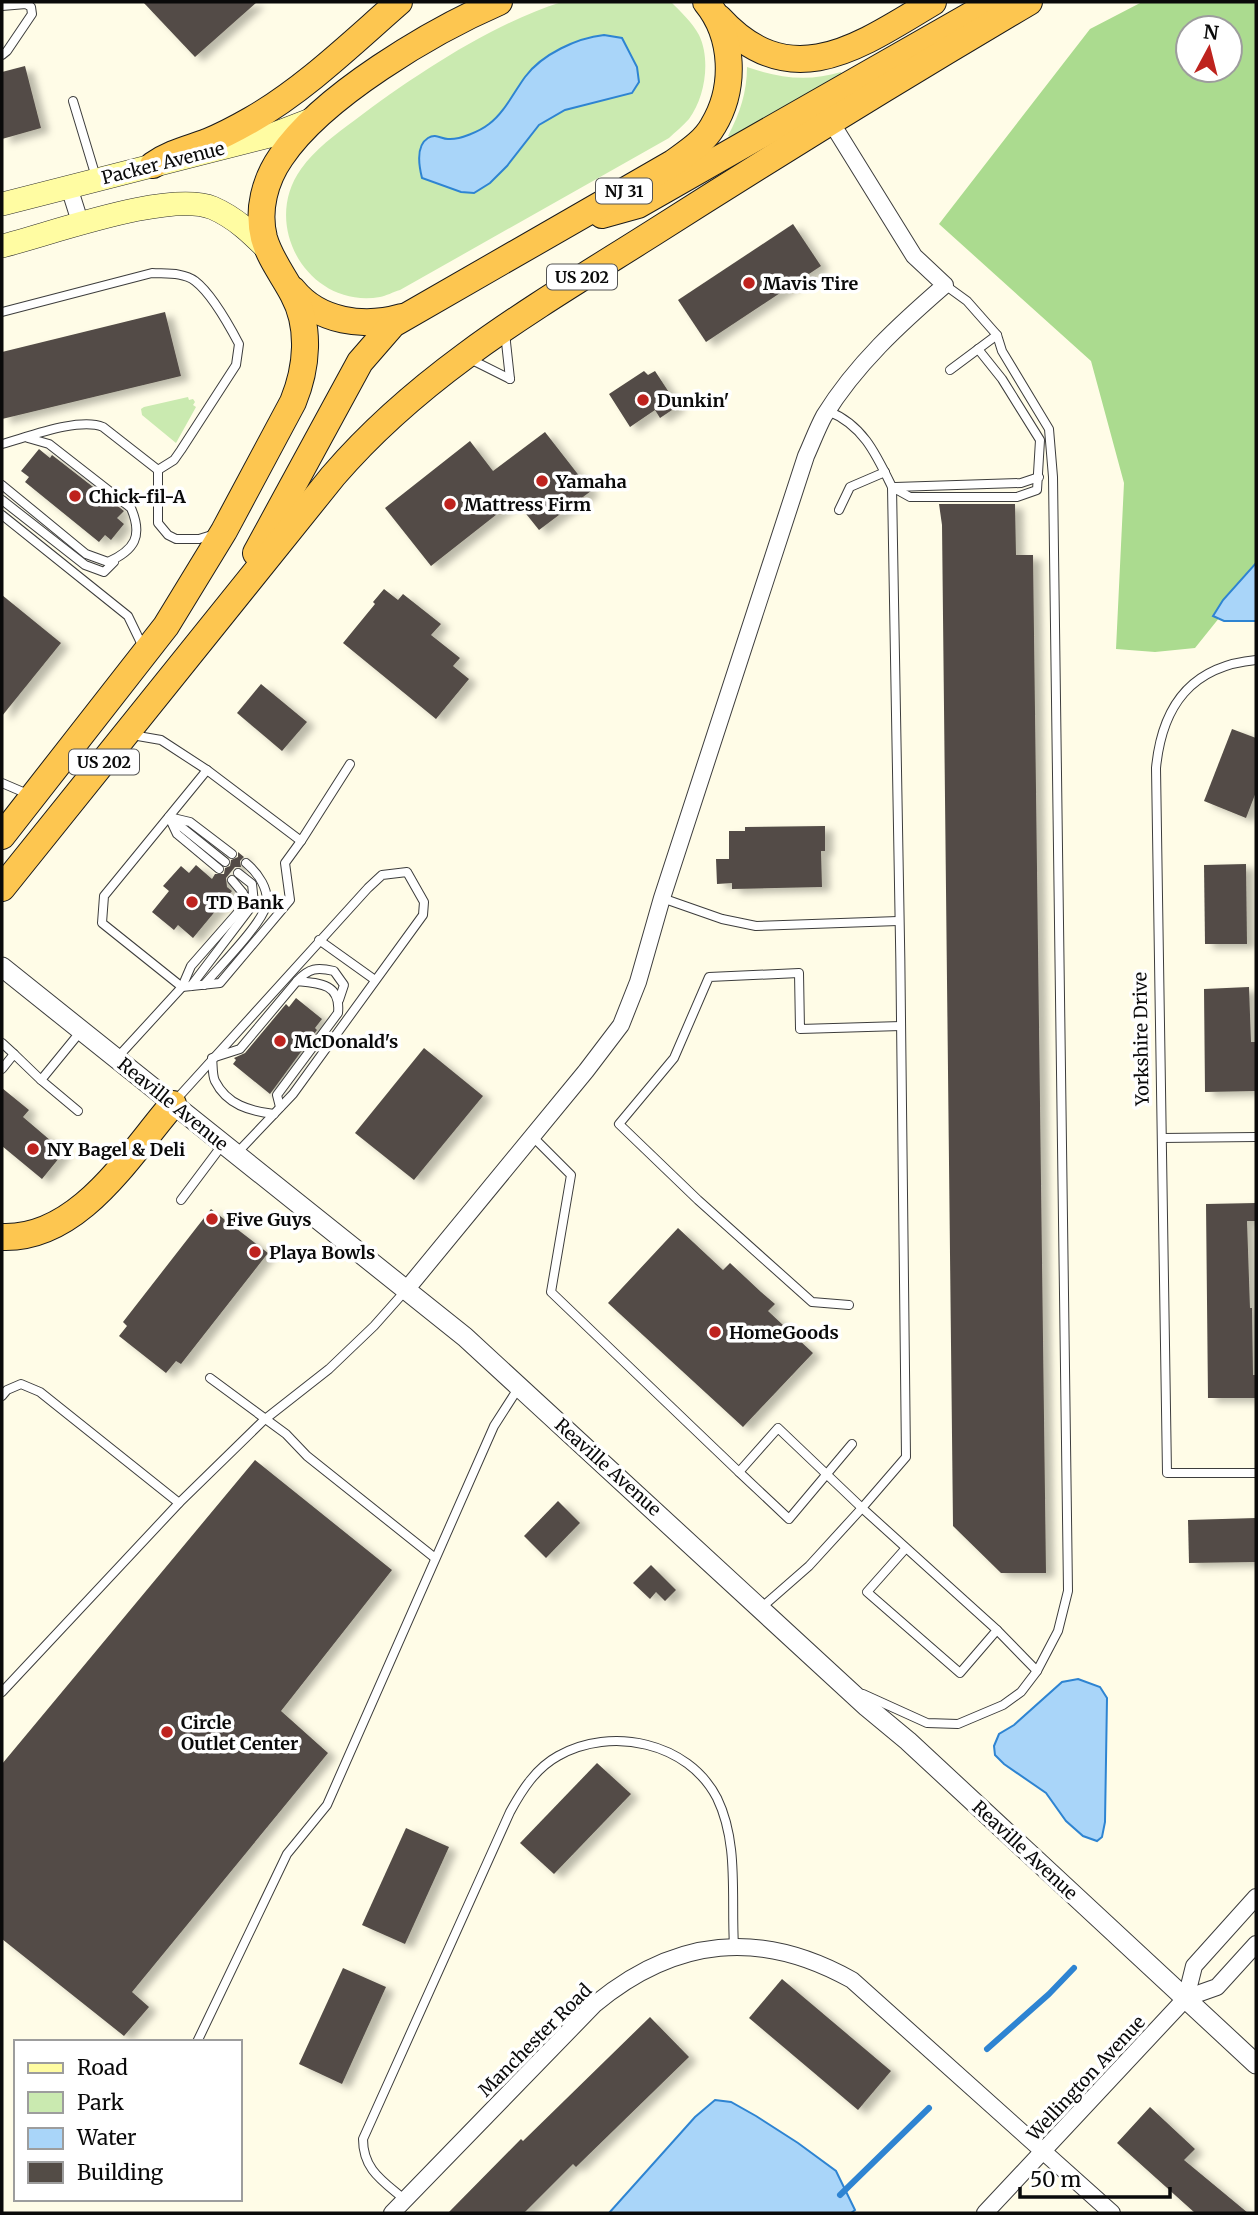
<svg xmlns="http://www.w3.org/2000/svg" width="1258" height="2215" font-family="Merriweather,serif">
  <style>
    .green { fill: #caeab0 }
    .forest { fill: #abdb8f; fill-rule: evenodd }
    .water { fill: #a9d5f9; stroke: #2e84d2; stroke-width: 2 }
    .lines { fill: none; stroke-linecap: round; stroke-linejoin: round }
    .stream { stroke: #2e84d2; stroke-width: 6 }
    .building { fill: #534c46; filter: url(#shadow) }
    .service-casing { stroke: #3d3d3d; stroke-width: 10 }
    .minor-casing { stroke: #3d3d3d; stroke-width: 18 }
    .tertiary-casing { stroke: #3d3d3d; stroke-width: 21 }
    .secondary-casing { stroke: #2c2c2c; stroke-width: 24 }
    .trunk-casing { stroke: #1b1b1b; stroke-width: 28 }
    .service { stroke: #fff; stroke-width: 8 }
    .minor { stroke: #fff; stroke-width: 16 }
    .tertiary { stroke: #fff; stroke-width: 19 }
    .secondary { stroke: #fffca2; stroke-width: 23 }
    .trunk { stroke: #fdc650; stroke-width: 26 }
    .poi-dot { fill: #be231e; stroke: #fff; stroke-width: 2.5 }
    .labels { text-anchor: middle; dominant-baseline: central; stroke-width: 7; stroke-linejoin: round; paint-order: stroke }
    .shield { fill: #fff; stroke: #545454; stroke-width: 2 }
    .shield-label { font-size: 16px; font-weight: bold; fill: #0a0a0a }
    .street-label { font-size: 18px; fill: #0a0a0a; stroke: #fff }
    .poi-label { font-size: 18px; font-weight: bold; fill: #0a0a0a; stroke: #fff; text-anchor: start }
  </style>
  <defs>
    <filter id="shadow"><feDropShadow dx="8" dy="4.5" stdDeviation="3.5" flood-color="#0004"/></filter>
  </defs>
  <rect width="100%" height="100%" fill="#fffce7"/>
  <g class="green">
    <path d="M562,2H671C681,12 692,22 699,35C711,60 705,97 689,119C683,126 675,132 669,138L400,290C393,292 386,296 380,297C309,309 260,226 301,169C315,149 336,134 355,120C413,76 493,23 562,2Z"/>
    <path d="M747,67C779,78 808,82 841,72L843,77L730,137L728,136C740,113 747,92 747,67Z"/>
    <polygon points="188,397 189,400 193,399 195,402 193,405 196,407 176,443 142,415 141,409 144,407"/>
  </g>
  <path class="forest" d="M1142,2H1256V572L1195,648L1155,652L1116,649L1124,483L1091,361L939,224L1090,29ZM1188,28H1230V70H1188Z"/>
  <g class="water">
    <path d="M604,35L622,38L637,67L639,82L632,93L565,110L539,125L507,166L490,183L474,193L461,192L422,178C419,166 415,146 428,138C436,133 441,139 448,139C460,140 480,131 489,124C504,113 514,92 525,77C542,54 577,38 604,35Z"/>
    <polygon points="1256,563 1256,621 1224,621 1213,616 1223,600"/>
    <polygon points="1078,1679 1100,1687 1107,1698 1105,1822 1102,1837 1097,1841 1083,1836 1066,1821 1046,1793 1004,1764 995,1755 994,1746 999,1734 1014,1725 1062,1682"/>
    <polygon points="715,2100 731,2102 756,2116 798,2143 836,2171 855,2210 851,2213 609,2213 695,2117"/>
  </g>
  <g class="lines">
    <g class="stream">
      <polyline points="987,2049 1049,1994 1074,1968"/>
      <polyline points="840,2195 929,2108"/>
    </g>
  </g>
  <g class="building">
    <polygon points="143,2 257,2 195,57"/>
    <polygon points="25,66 41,128 2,139 2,72"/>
    <polygon points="793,224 821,266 706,342 678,300"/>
    <polygon points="165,312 181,376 2,419 2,352"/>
    <polygon points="644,371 648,375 655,371 678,406 660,418 655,410 630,427 609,394"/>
    <polygon points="545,432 591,491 539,530 515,500 431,566 385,508 470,441 493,471"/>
    <polygon points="39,449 50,458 52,455 124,511 117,518 124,524 111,540 105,535 99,542 25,482 29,477 21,471"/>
    <polygon points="939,504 1015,504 1016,555 1033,555 1046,1573 1001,1573 953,1526 942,525"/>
    <polygon points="384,589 398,600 403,594 441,624 431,635 460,658 453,666 469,679 436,719 343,643 375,604 373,602"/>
    <polygon points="2,595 61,643 2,716"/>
    <polygon points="261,684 307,722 282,751 237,713"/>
    <polygon points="1232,729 1256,738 1256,792 1246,818 1204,801"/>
    <polygon points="825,826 825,851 821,851 822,887 732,889 732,883 717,884 716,859 729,859 729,831 745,831 745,827"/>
    <polygon points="238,852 244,857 240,861 241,867 235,867 226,878 227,887 232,891 193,938 178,925 174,930 152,912 169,891 163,886 181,866 189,873 196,865 212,879 215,874 224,874 225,868 230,866 231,860 238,857"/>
    <polygon points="1246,864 1247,944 1205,944 1204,865"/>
    <polygon points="1249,987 1251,1042 1256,1042 1256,1091 1205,1092 1204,989"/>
    <polygon points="296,998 322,1019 315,1028 317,1030 270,1094 233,1064 236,1060 234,1058 245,1053 286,1004 289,1007"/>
    <polygon points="424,1048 483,1096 414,1180 355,1133"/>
    <polygon points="2,1088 29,1110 23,1117 64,1152 42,1179 2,1146"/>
    <polygon points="1256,1203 1256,1221 1247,1221 1250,1308 1252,1308 1253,1375 1256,1375 1256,1398 1208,1398 1206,1204"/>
    <polygon points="211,1209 268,1253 181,1364 176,1361 166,1373 119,1336 127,1326 123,1322"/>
    <polygon points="678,1228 723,1270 730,1263 761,1292 775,1304 768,1311 813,1353 743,1427 608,1303"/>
    <polygon points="255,1460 392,1570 281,1711 328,1753 132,1992 149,2007 124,2036 2,1939 2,1764"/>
    <polygon points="558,1501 580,1523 546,1558 524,1536"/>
    <polygon points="1256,1518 1256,1562 1189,1563 1188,1520"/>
    <polygon points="651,1565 676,1590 665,1601 656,1592 650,1599 633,1583"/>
    <polygon points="597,1763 631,1794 554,1874 520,1843"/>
    <polygon points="406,1828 449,1847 405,1944 362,1925"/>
    <polygon points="343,1968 386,1987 342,2084 299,2064"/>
    <polygon points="782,1979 891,2071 858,2110 749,2018"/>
    <polygon points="650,2017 689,2057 576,2167 573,2164 524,2213 448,2213 521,2139 523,2141"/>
    <polygon points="1150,2107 1195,2149 1184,2160 1248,2213 1195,2213 1117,2143"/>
  </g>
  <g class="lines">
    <defs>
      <g id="service">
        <polyline points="2,6 26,4 31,7 32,14 7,51 2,55"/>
        <polyline points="73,101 96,177"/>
        <path d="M2,312L152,273C165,274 183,272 195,281C212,294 229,325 239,344L236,365L181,450L174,460L158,470"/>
        <polyline points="505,333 510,379"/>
        <polyline points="470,359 510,379"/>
        <polyline points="950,370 997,335"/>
        <path d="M828,411C863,425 876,454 892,487C899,810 903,1134 906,1457L862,1508L778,1428L739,1472L789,1519L852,1444"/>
        <path d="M2,444C28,437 79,417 103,427L158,470V523L168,535L176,539H199L215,534"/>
        <path d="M2,485L86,554L108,562C135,550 143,536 131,508L49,444L28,438"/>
        <polyline points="892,487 910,497 1017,497 1037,490 1040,440 1002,379 978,349"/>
        <polyline points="895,487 1021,483 1039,477"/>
        <polyline points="2,500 85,565 104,572 114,562"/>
        <polyline points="839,510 850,487 885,472"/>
        <polyline points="2,515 128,616 143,647"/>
        <path d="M1256,660C1191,666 1162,706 1156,768L1167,1473H1256"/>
        <polyline points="132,735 161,740 207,770"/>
        <polyline points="2,783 30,795"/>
        <polyline points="169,817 190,822 232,854"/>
        <polyline points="169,817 177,834 219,869"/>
        <polyline points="174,821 225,862"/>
        <polyline points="232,880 243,893 241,909 191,966 182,987 220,983 290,900 285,863 301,841"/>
        <polyline points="662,898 722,919 756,926 898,921"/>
        <polyline points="319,940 375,980"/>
        <path d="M297,981C309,968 317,967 334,971L344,985L339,1000"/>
        <path d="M204,985C219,967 260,926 266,906C270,890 258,873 246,863"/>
        <polyline points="191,986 254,903 252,884 238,873"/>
        <polyline points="2,1043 14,1054"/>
        <polyline points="116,1059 182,987 102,923 104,896 207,770 301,841 350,764"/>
        <polyline points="2,1069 14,1054 41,1080"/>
        <polyline points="174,1102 368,888 382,875 407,872 424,902 423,915 293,1094 236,1154"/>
        <polyline points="78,1111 41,1080 81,1031"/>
        <path d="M274,1114C250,1111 227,1105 215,1081C212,1075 213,1064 212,1058L240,1049L297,981C320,983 341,984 338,1013L277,1095L280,1107"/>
        <polyline points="532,1136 571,1175 551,1292 739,1472"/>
        <polyline points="1162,1138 1256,1137"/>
        <polyline points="181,1200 223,1144"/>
        <polyline points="849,1305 812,1302 698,1200 619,1124 674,1058 709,977 799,973 800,1029 901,1026"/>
        <polyline points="210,1378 286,1434 307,1456 435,1558"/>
        <polyline points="2,1396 7,1390 21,1384 40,1392 179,1503"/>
        <polyline points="761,1608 809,1566 862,1508 997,1630 960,1673 867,1592 906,1548"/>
        <polyline points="997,1630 1037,1671"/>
        <polyline points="2,1692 179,1503 264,1420 329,1369 374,1326 406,1290"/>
        <polyline points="863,1694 927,1723 958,1724 1003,1705 1021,1692 1037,1671 1058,1631 1068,1591 1053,477 1049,429 1002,351 997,335 967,301 945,285"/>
        <polyline points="197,2042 287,1854 327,1805 494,1426 519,1387"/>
        <path d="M405,2200C383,2181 363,2170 363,2139L510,1812C522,1790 536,1768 558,1756C611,1726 688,1742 717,1798C739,1843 731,1897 734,1946"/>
      </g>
      <g id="minor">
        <polyline points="69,187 81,225"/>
        <path d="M406,1290L586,1071L621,1025L638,982L662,898L806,456C812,443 817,429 824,416C856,364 900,324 945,285L914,256L831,122"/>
        <polyline points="1186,1998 1194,1966 1256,1897"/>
        <path d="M392,2213L595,2004C676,1937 761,1929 852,1980L1112,2213"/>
        <polyline points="985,2213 1186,1998 1217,1987 1256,1944"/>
      </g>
      <polyline id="tertiary" points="2,967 465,1337 867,1707 908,1741 1256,2064"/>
      <g id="secondary">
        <polyline points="2,204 269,136 313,119"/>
        <path d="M2,246C51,234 169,190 213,208C236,218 252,234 269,251"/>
      </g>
      <g id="trunk">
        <path d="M719,18C791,97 861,45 933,2"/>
        <path d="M153,165C170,153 188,149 207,142C222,136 237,128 251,120C305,89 352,43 399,2"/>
        <polyline points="602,215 638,205 994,2"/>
        <path d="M293,290C319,322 364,328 402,317"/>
        <path d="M256,553L360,362L393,324L673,163C688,152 704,142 713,126C736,88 734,36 706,2"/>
        <path d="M2,836L166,626L224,531L293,402C307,368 311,327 293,294C283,275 270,259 264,238C257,210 265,180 281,157C322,96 432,31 499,2"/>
        <path d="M2,888L333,476C422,372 539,305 653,233C777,154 902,77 1029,2"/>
        <path d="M2,1237C79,1240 129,1155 173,1104"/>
      </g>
    </defs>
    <use href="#service" class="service-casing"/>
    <use href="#minor" class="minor-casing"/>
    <use href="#tertiary" class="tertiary-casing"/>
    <use href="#secondary" class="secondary-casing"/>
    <use href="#trunk" class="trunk-casing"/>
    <use href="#service" class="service"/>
    <use href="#minor" class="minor"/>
    <use href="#tertiary" class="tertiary"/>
    <use href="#secondary" class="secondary"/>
    <use href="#trunk" class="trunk"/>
  </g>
  <g class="poi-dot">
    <circle cx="749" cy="283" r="7"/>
    <circle cx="643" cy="400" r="7"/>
    <circle cx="542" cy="481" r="7"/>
    <circle cx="75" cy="496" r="7"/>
    <circle cx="450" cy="504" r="7"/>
    <circle cx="192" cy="902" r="7"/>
    <circle cx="280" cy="1041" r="7"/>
    <circle cx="33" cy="1149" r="7"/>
    <circle cx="212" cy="1219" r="7"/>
    <circle cx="255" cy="1252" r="7"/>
    <circle cx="715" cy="1332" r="7"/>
    <circle cx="167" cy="1732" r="7"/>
  </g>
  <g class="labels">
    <g class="shield">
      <rect x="596" y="178.5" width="56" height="25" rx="5"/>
      <rect x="547" y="264.5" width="70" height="25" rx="5"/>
      <rect x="69" y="749.5" width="70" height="25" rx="5"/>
    </g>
    <g class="shield-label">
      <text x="624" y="191">NJ 31</text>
      <text x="582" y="277">US 202</text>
      <text x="104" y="762">US 202</text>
    </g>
    <g class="street-label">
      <text transform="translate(163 163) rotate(-14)">Packer Avenue</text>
      <text transform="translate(1141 1039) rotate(-91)">Yorkshire Drive</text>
      <text transform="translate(173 1104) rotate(39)">Reaville Avenue</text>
      <text transform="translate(608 1467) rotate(42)">Reaville Avenue</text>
      <text transform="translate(1025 1850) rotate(43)">Reaville Avenue</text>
      <text transform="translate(535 2040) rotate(-45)">Manchester Road</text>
      <text transform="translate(1086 2078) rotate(-47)">Wellington Avenue</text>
    </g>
    <g class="poi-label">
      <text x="763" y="283">Mavis Tire</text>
      <text x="657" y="400">Dunkin'</text>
      <text x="556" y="481">Yamaha</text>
      <text x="89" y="496">Chick-fil-A</text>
      <text x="464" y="504">Mattress Firm</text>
      <text x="206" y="902">TD Bank</text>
      <text x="294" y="1041">McDonald's</text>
      <text x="47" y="1149">NY Bagel &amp; Deli</text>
      <text x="226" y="1219">Five Guys</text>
      <text x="269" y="1252">Playa Bowls</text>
      <text x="729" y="1332">HomeGoods</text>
      <text x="181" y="1722">Circle<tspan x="181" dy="21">Outlet Center</tspan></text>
    </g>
  </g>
  <rect width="1258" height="2215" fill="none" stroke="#0a0a0a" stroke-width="7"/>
  <rect x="14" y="2040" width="228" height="161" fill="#ffffff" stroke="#9d9d9d" stroke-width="2"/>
  <rect x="28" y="2063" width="35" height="10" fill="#fffca2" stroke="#9d9d9d" stroke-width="2"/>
  <text x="77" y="2075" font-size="21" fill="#0a0a0a">Road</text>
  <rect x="28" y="2092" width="35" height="21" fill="#caeab0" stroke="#9d9d9d" stroke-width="2"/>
  <text x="77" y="2110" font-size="21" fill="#0a0a0a">Park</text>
  <rect x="28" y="2128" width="35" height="21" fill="#a9d5f9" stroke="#9d9d9d" stroke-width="2"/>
  <text x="77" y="2145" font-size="21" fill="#0a0a0a">Water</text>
  <rect x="28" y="2162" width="35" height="21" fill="#534c46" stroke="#9d9d9d" stroke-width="2"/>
  <text x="77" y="2180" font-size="21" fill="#0a0a0a">Building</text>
  <g transform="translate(1209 49) rotate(7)"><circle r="33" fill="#ffffff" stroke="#9d9d9d" stroke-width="2"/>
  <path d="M0-5L12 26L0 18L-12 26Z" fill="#be231e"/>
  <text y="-10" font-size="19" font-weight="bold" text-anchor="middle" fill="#0a0a0a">N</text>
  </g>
  <path d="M1020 2187v10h150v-10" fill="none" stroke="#0a0a0a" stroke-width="3.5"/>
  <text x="1030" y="2187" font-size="21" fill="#0a0a0a" stroke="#ffffff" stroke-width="5" paint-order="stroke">50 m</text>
</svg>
